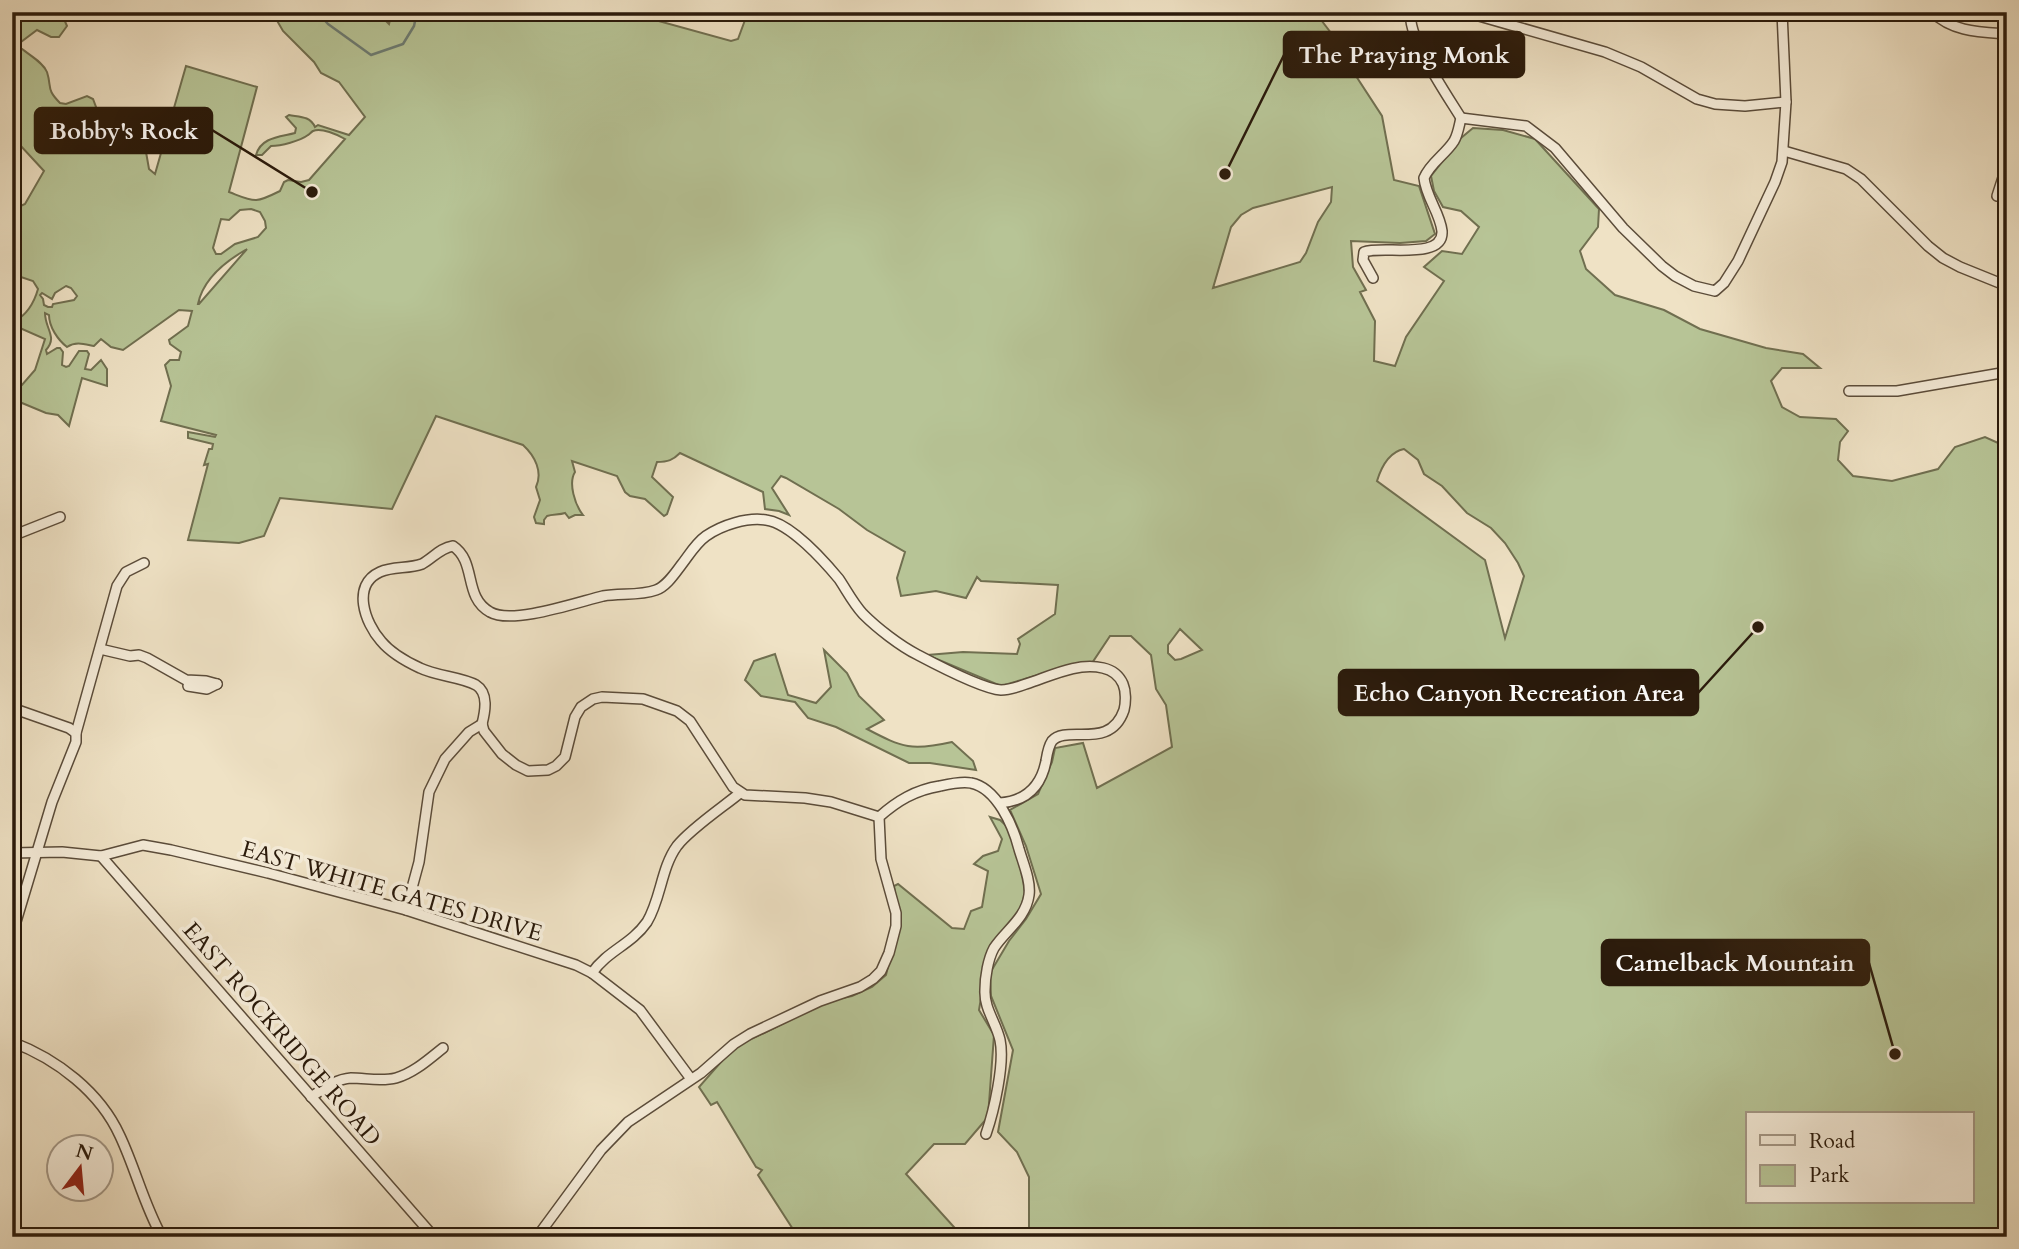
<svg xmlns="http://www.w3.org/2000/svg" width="2019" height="1249" font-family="Cardo,serif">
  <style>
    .green { fill: #b7c496; stroke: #706f50; stroke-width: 2; fill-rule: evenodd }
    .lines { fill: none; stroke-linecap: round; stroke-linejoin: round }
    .stream { stroke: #6d7c73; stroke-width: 2.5 }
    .minor-casing { stroke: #5b4c3a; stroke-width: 12 }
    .minor { stroke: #f5ecd9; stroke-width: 9 }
    .labels { text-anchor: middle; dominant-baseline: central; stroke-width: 7; stroke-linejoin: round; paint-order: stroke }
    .street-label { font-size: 23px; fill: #2a1a0b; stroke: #f5ecd9 }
    .leader { fill: none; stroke: #2a1a0b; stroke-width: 2.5 }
    .callout-dot { fill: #2a1a0b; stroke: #f5ecd9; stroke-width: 2.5 }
    .callout { fill: #2a1a0b; stroke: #2a1a0b; stroke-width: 2.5 }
    .callout-label { font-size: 24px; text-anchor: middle; font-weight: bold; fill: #fff }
  </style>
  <rect width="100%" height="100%" fill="#efe2c5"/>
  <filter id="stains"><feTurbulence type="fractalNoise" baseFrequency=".00286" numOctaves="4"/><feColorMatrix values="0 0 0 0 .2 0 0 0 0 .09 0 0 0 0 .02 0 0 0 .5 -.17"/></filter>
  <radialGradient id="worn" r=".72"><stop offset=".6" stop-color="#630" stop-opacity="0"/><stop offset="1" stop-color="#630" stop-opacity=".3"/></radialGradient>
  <g class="green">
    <path d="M12,12H67L63,17L67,26L59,37H51L37,30L21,42V48C29,55 43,62 47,72C52,88 46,89 60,103L66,104L87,96L93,99L96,107L82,118L81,128L82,131L98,127L108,128L114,149C128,155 137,147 146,152L149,169L155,174L186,66L257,87L229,192C255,202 254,204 280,191L284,182L288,180L301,182L309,180L345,139C338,135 321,127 313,131C311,132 310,134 308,135C300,141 281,146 271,146L262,155H256C261,137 280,137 295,133L296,128L286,117L289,115C300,117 310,116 315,127L318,125L349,135L365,117L339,82L321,73L314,62L283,31L272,12H372L379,14L389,24L392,12H626L731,41L738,39L748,12H1315L1347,54L1356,76L1382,116L1394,180L1419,186L1435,234L1426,241L1400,243L1351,241L1353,267L1366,290L1360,292L1375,321L1374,361L1395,366L1406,337L1444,281L1424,267L1442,251L1462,254L1479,227L1461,211L1443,207L1434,191L1431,176L1461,138L1473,128L1503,130L1535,139L1599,209L1598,227L1580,251L1586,269L1615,295L1664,310L1700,329L1766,348L1803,354L1820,368H1782L1771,381L1782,407L1800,417L1836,419L1848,431L1840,442L1838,460L1853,476L1892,481L1938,469L1955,447L1985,437L2007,447V1237H1029V1177L1017,1152L998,1132L1013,1050L991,996L990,973L1009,941L1026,919L1041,894L1026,846L1010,810L1038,794L1052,762L1055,748L1083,743L1097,788L1172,747L1166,705L1156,689L1151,655L1131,636H1110L1092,663L1048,672L1001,686L927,655L963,652L1017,654L1020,644L1018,639L1055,614L1058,585L981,581L977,577L966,598L936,591L901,596L897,578L905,552L867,530L839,509L786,478L781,476L772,488L789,515L779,511L765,509L763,492L680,453C673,460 668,462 657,462L652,477L673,497L667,514L664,516L645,499L630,496L625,492L617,476L572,461L575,472C568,483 575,505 583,515H575L569,518L565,513C559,515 553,514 547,516L544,520V524L536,523L534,517L540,500L536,487C543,472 535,456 523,445L436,416L392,509L280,498L264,536L239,543L188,540L208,464L204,465L209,449H212L213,444L188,438V432L215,437L216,435L161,421L171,386L165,365L170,360H179L181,352L170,344L169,340L188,326L192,311L179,310L123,350L111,347L101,339L94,346C84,344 76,341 67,347C58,340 49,327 49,315L45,313C45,329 58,337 46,350L47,354L57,348H60L63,352L62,365L66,367L69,366L79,351H87L89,354L85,369L91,370L101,360L107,369V386L82,378L69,426L58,415L46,413L22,403L17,408L12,425C12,422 12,419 12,415C14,406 21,402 12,393V383L22,385L35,370L45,339L13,325L15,321C28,314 34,303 38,289L33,281L12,274V210L25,204L44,171L20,145L12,140ZM1332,187L1331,202L1318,222L1306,253L1300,262L1213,288L1231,227L1241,215L1253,208ZM251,209L260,212L265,221L266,228L258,237L235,244L221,254H216L213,248L221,219L229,220L240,210ZM247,249L199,304H198C203,279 226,261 247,249ZM66,286L71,288L77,296L74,300L53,304L52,307H48L44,305L43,299L40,295L42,293L52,299L55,293ZM1404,449L1418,460L1424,474L1442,486L1467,513L1491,528L1505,543L1518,563L1524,576L1505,638L1485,560L1377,481C1381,468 1389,452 1404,449ZM1180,629L1202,650L1181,659L1175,660L1168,653V645ZM1748,1114H1972V1202H1748Z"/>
    <path d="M824,650L847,673L859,696L884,720L867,729C903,748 912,751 952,742L973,761L976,770L930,763H909L836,727L808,718L795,702L761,696L745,680L754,661L775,654L788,695L816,703L831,687Z"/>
    <polygon points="990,817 1000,820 1011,830 1026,890 1019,914 989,949 979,1010 994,1035 988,1117 965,1144 934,1144 906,1174 963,1237 798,1237 758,1175 762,1170 756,1167 717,1102 711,1105 699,1087 735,1046 764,1033 828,1001 852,996 872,987 886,975 899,921 894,886 898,884 952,928 964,929 971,911 982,907 988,871 974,864 983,856 998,851 1002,839"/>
  </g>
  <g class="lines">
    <polyline class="stream" points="317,12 328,24 371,55 403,44 414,26 417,12"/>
    <defs>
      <g id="minor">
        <path d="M1411,12C1406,36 1447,95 1461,118"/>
        <polyline points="1465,12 1605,52 1641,67 1697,99 1715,104 1745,106 1786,102"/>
        <path d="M1932,12C1953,32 1979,32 2007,34"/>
        <polyline points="1784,151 1846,169 1861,179 1928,246 1943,258 1960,267 2007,286"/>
        <polyline points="1997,196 2007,165"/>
        <path d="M1373,278L1363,260L1364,252C1382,245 1444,261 1442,231C1440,213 1426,197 1424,178C1430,163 1445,155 1454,141C1458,134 1459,126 1461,118L1526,126L1555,148L1623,228L1662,266L1675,276L1694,286L1715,291L1724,283L1738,261L1775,182L1782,162L1786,102L1782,12"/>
        <polyline points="1849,391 1897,391 2007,372"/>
        <polyline points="12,536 60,517"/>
        <polyline points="100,649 130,656 139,655 147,658 186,680 206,681 217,684"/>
        <polyline points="188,686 207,689 217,684"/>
        <polyline points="12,708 69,728 76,733"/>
        <path d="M482,724C485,712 489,693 476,685C462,677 436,676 420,668C407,662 390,652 381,641C365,623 351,585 380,572C393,566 408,569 422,564C433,558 440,548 453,546C477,562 463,597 490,612C512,625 578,602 603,596C620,593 640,596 656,590C667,586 675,573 682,564C689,555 696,543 706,536C722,525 747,517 766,520C790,523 824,561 839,579C847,591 853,603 863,614C877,628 900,646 918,655C935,664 983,689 1001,690C1010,690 1018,687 1026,684C1051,676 1077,662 1103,668C1112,670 1119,675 1123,684C1126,691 1126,702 1124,710C1110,751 1067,724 1052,741C1048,747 1047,755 1046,761C1041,787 1026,801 1000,803"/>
        <polyline points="482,724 484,731 502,754 516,765 528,771 548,770 556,766 565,757 575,717 581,707 593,699 602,697 643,699 677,711 690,721 733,787 745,795 805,798 831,802 879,817"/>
        <polyline points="12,853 62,852 101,856 143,845 171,850 268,873 406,910 576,965 592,973 640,1010 691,1079"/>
        <polyline points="101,856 434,1237"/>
        <polyline points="406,910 419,862 429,792 445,759 469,732 482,724"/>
        <polyline points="12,935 52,802 76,742 76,733 117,586 126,572 144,563"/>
        <path d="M592,973C608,950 631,945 647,922C661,899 661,868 677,846C690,829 723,807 740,793"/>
        <path d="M12,1042C57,1059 100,1092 120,1136C136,1170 144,1205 162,1237"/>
        <path d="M311,1097C323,1089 336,1079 351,1078C366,1078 381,1082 396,1078C414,1073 429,1059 443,1048"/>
        <path d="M537,1237L601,1150L628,1122L701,1073L734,1044L750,1034L820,1001L860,987L873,979L881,971L889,953L896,926V913L881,859L879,817C897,801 915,790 940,786C949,784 962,781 971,783C997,788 1013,826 1019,849C1023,863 1031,881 1029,895C1026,918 1005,931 994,948C988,959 985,977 985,990C984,1009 996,1022 1000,1040C1005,1063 994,1111 986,1134"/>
      </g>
    </defs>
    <use href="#minor" class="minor-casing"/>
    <use href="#minor" class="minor"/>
  </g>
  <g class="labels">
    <g class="street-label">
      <text transform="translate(392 891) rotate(16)">EAST WHITE GATES DRIVE</text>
      <text transform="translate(282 1034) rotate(49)">EAST ROCKRIDGE ROAD</text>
    </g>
  </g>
  <path class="leader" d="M1225 174L1284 55M312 192L212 130M1758 627L1698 693M1895 1054L1869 963"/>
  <g class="callout-dot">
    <circle cx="1225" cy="174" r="7"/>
    <circle cx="312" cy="192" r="7"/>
    <circle cx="1758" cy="627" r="7"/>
    <circle cx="1895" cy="1054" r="7"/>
  </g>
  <g class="callout">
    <rect x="1284" y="32" width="240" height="45" rx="7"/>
    <rect x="35" y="108" width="177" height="45" rx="7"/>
    <rect x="1339" y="670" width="359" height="45" rx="7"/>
    <rect x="1602" y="940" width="267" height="45" rx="7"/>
  </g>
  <g class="callout-label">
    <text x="1404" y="63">The Praying Monk</text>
    <text x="124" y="139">Bobby's Rock</text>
    <text x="1519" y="701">Echo Canyon Recreation Area</text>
    <text x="1735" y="971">Camelback Mountain</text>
  </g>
  <rect width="2019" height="1249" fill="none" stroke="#efe2c5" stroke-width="42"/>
  <rect x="14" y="14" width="1991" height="1221" fill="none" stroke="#2a1a0b" stroke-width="3.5"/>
  <rect x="21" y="21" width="1977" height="1207" fill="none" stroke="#2a1a0b" stroke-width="2"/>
  <rect x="1746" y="1112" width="228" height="91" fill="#f5ecd9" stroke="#a49887" stroke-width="2"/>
  <rect x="1760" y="1135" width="35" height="10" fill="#f5ecd9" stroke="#a49887" stroke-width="2"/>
  <text x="1809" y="1148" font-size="21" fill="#2a1a0b">Road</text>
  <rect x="1760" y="1165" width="35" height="21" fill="#b7c496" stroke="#a49887" stroke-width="2"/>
  <text x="1809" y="1182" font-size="21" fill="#2a1a0b">Park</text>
  <g transform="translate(80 1168) rotate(16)"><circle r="33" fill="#f5ecd9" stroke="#a49887" stroke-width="2"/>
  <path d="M0-5L12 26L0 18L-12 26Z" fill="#8f2418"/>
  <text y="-10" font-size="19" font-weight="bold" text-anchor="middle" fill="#2a1a0b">N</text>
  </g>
  <rect width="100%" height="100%" filter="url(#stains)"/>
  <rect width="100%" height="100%" fill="url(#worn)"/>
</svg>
